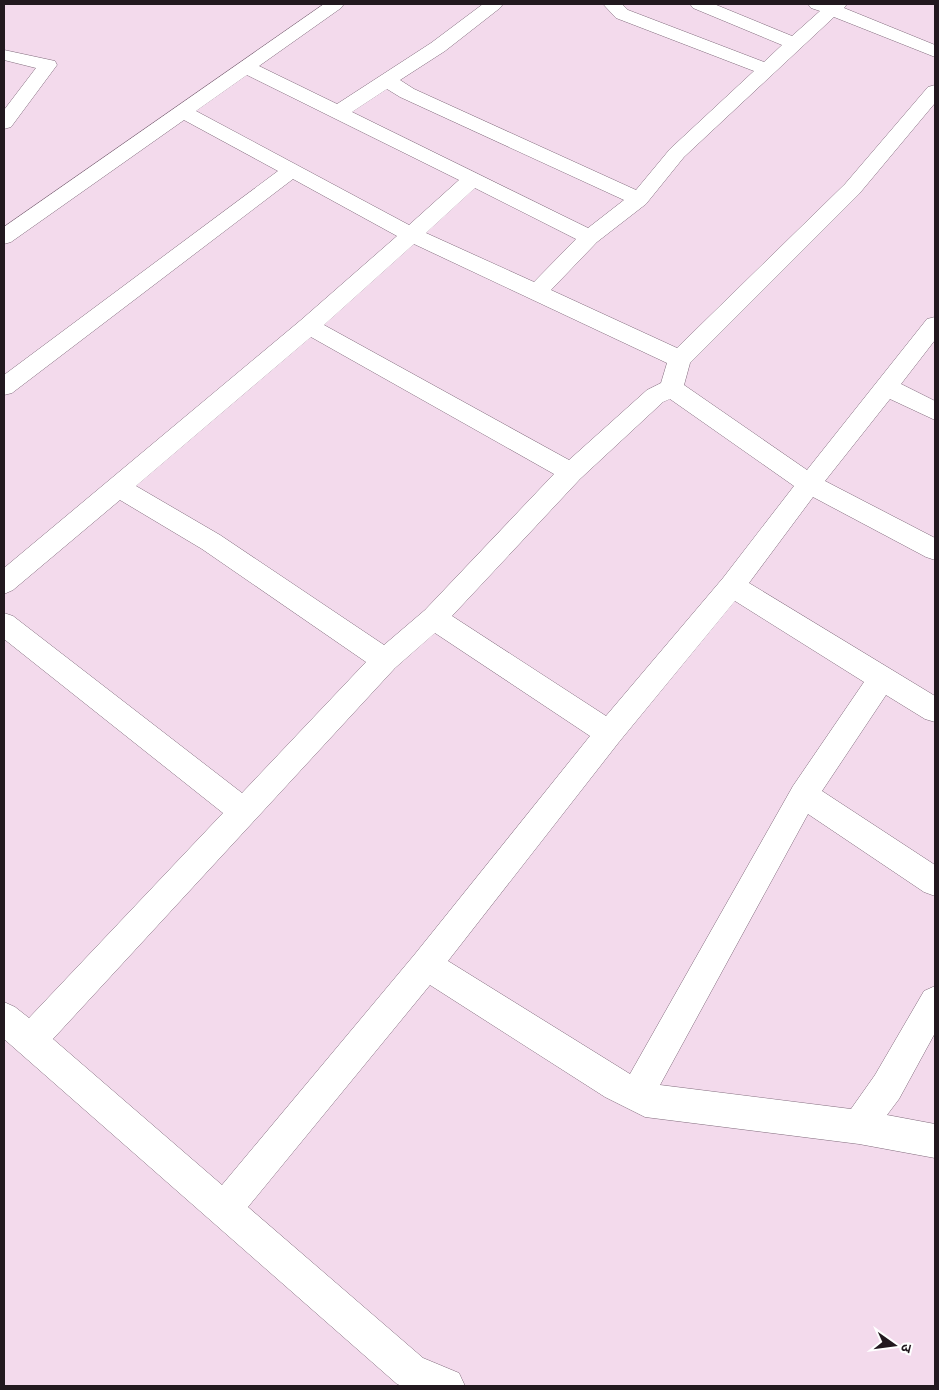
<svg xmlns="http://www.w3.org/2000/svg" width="939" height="1390" font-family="'Varela Round','Noto Sans Devanagari',sans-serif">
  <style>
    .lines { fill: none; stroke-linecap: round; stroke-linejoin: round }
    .minor-casing { stroke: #816b7c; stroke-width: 1 }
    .minor { fill: #fff; fill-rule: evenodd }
  </style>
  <rect width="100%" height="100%" fill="#f3daec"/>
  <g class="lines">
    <defs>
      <g id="minor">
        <path d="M324,4H344L341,8L259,66L337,104L431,43L483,4H503L500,8L445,51L400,80L414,89L636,190L670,149L754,71L616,18L603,4H622L628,10L764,62L782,45L693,8L690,4H714L792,36L820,11L811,8L808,4H847L844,8L935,45V57L834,17L684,157L646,204L597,242L551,290L677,348L845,184L928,87L935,85V103L859,194L690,363L684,385L807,470L927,319L935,317V340L901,384L935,401V420L890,399L825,481L935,538V560L926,557L813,497L749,583L935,696V722L925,719L886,695L822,791L935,865V896L924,892L808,814L660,1085L851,1109L875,1075L924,991L935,986V1033L899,1099L887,1115L935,1124V1158L859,1144L645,1117L605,1097L430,985L248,1207L423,1358L459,1373L465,1386H402L397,1384L4,1039V1002L15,1007L29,1018L223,813L4,639V613L13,616L242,793L366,662L202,549L120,500L13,590L4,594V568L301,320L397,236L293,179L12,393L4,395V375L278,171L184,120L11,242L4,244V227ZM247,75L459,180L409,225L196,111ZM387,89L400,97L624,200L588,228L352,112ZM475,188L576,239L534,282L426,233ZM414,244L667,363L661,383L647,390L569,460L324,325ZM311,337L554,474L425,610L384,645L220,535L136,486ZM670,399L794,486L723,578L606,716L452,616L580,479L663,402ZM735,601L864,682L793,786L630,1074L448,961L619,742ZM435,633L590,736L415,954L222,1185L53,1039L395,668Z"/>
        <polygon points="4,50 55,61 57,65 11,127 4,129 4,110 36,68 4,60"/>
      </g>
    </defs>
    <use href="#minor" class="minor-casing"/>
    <use href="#minor" class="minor"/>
  </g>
  <rect width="939" height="1390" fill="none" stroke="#22191f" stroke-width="10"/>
  <g transform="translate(894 1345) rotate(104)" stroke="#ffffff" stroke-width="4" paint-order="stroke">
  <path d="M0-4L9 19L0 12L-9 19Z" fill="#22191f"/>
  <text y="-8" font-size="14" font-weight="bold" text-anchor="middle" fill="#22191f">उ</text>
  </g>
</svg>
